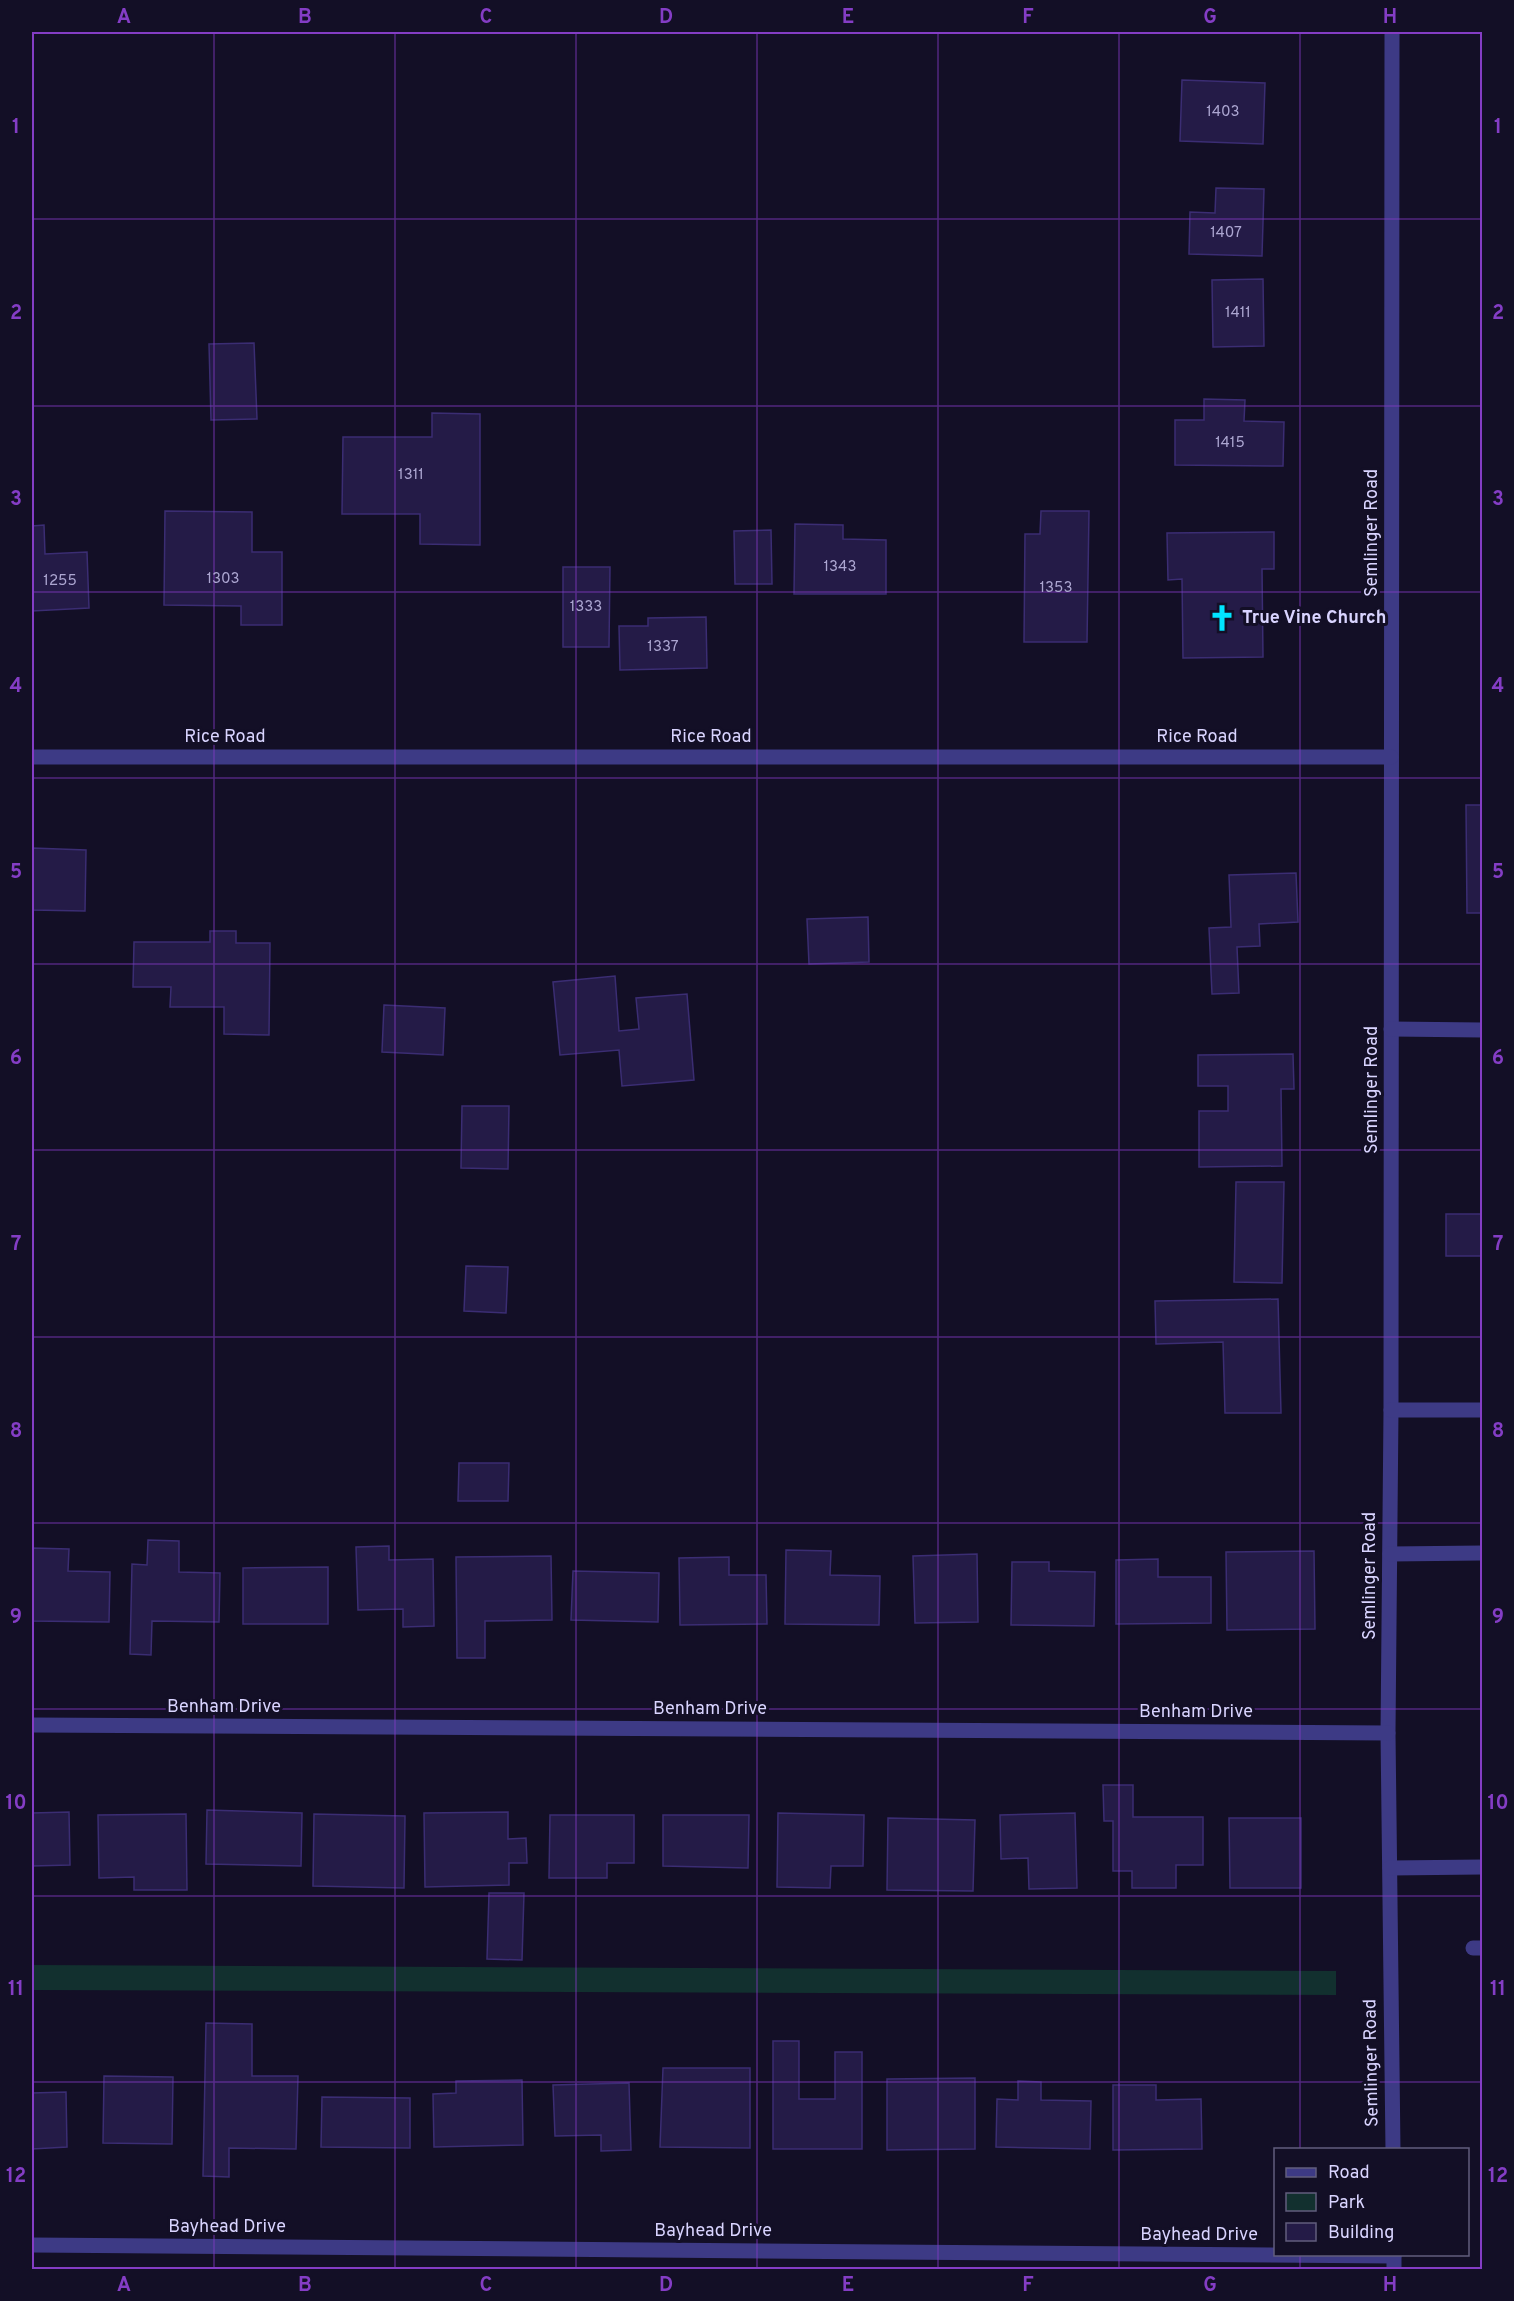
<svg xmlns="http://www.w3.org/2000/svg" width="1514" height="2301" font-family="Overpass,sans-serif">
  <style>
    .green { fill: #12302f }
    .building { fill: #241b47; stroke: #3b2d73; stroke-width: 1.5 }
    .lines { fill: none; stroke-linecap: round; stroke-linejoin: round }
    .minor { stroke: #3d3a85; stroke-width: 15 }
    .grid { fill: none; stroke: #843dc5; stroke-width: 1.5; stroke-opacity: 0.55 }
    .labels { text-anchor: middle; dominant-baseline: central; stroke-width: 6; stroke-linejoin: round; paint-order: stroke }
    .number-label { font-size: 15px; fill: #aca6d1 }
    .street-label { font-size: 18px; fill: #d9d4ff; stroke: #130f26 }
    .poi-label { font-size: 18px; font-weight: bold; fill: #d9d4ff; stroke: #130f26; text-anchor: start }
    .neatline { fill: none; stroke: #843dc5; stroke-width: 2 }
    .grid-label { font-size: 20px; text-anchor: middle; font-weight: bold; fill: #843dc5 }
  </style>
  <rect width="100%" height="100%" fill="#130f26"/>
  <polygon class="green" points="32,1965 1336,1971 1336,1995 32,1990"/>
  <g class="building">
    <polygon points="1182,80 1265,83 1263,144 1180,141"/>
    <polygon points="1216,188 1264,189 1262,256 1189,254 1190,212 1215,213"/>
    <polygon points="1263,279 1264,346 1213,347 1212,280"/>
    <polygon points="254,343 257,419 211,420 209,344"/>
    <polygon points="1204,399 1245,400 1244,421 1284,422 1283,466 1175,465 1175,420 1204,420"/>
    <polygon points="432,413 480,414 480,545 420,544 420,514 342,514 343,437 432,437"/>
    <polygon points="165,511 252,512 252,552 282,552 282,625 241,625 241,606 164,605"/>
    <polygon points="1041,511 1089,511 1087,642 1024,642 1025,534 1040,534"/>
    <polygon points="795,524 843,525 843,539 886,540 886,594 794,594"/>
    <polygon points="44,525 45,554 87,552 89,608 32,611 32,526"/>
    <polygon points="771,530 772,584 735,584 734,531"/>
    <polygon points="1274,532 1274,569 1262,569 1263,657 1183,658 1182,579 1168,580 1167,533"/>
    <polygon points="563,567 610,567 609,647 563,647"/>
    <polygon points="706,617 707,668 620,670 619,626 648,626 648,618"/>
    <polygon points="1466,805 1482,805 1482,913 1467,913"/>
    <polygon points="32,848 86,850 85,911 32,910"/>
    <polygon points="1296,873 1298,922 1259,924 1260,946 1237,947 1239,993 1212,994 1209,928 1231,927 1229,875"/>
    <polygon points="868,917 869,962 809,964 807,919"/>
    <polygon points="210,931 236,931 236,943 270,943 269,1035 224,1034 224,1007 170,1007 171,987 133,987 134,942 210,942"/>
    <polygon points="615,976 619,1031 639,1029 636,998 687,994 694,1080 622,1086 619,1050 560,1055 553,982"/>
    <polygon points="384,1005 445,1008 443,1055 382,1052"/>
    <polygon points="1293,1054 1294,1089 1281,1089 1282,1166 1199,1167 1199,1111 1228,1111 1228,1086 1198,1086 1198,1055"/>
    <polygon points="462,1106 509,1106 508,1169 461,1168"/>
    <polygon points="1236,1182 1284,1182 1282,1283 1234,1282"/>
    <rect x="1446" y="1214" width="36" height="42"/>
    <polygon points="466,1266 508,1267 506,1313 464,1311"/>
    <polygon points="1278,1299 1281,1413 1225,1413 1223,1342 1156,1344 1155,1301"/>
    <polygon points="459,1463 509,1463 508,1501 458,1501"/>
    <polygon points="148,1540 179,1541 179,1572 220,1573 219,1622 152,1621 151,1655 130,1654 132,1564 147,1565"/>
    <polygon points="389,1546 389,1560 433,1559 434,1626 403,1627 403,1609 358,1610 356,1547"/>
    <polygon points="32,1548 69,1549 68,1571 110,1572 109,1622 32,1621"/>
    <polygon points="786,1550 831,1551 830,1575 880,1576 879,1625 785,1624"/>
    <polygon points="1314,1551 1315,1629 1227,1630 1226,1552"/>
    <polygon points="977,1554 978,1622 915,1623 913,1556"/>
    <polygon points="551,1556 552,1620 485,1621 485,1658 457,1658 456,1557"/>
    <polygon points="729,1557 729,1575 766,1575 767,1624 680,1625 679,1558"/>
    <polygon points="1158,1559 1158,1577 1211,1577 1211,1623 1116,1624 1116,1560"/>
    <polygon points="1012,1562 1049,1562 1049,1571 1095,1572 1094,1626 1011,1625"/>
    <polygon points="328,1567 328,1624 243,1624 243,1568"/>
    <polygon points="573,1571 659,1573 658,1622 571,1620"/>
    <polygon points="1103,1785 1133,1785 1133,1817 1203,1817 1203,1865 1176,1865 1176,1888 1132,1888 1132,1871 1113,1871 1113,1821 1104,1821"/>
    <polygon points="207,1810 302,1813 301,1866 206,1864"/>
    <polygon points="69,1812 70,1865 32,1866 32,1813"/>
    <polygon points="508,1812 508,1839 526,1838 527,1863 509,1863 509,1885 425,1887 424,1813"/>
    <polygon points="778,1813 864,1815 863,1866 831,1866 830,1888 777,1887"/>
    <polygon points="1075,1813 1077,1888 1029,1889 1028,1858 1001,1859 1000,1815"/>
    <polygon points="186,1814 187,1890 134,1890 134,1877 99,1878 98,1815"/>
    <polygon points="314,1814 405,1816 404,1888 313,1886"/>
    <polygon points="550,1815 634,1815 634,1863 607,1863 607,1878 549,1878"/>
    <polygon points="663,1815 749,1815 748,1868 663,1866"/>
    <polygon points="888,1818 975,1820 973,1891 887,1890"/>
    <polygon points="1229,1818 1301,1818 1301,1888 1230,1888"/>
    <polygon points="489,1893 524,1893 522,1960 487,1959"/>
    <polygon points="206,2023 252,2024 252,2076 298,2076 296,2149 229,2148 229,2177 203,2176"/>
    <polygon points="773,2041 799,2041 799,2099 835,2099 835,2052 862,2052 862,2149 773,2149"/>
    <polygon points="663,2068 750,2068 750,2148 660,2147"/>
    <polygon points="104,2076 173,2077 172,2144 103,2143"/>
    <polygon points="975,2078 975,2149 887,2150 887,2079"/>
    <polygon points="522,2080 523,2145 434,2147 433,2094 456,2093 456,2081"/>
    <polygon points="1018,2081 1041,2082 1041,2100 1091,2101 1090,2149 996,2147 997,2099 1018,2100"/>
    <polygon points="629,2083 631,2150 601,2151 601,2135 555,2136 553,2085"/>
    <polygon points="1113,2085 1156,2085 1156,2100 1201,2099 1202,2149 1113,2150"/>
    <polygon points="66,2092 67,2147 32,2149 32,2093"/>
    <polygon points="322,2097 410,2098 410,2148 321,2147"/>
  </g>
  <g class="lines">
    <g class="minor">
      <polyline points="1392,32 1391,1410 1388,1733 1393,2150"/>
      <polyline points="32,757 1391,757"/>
      <polyline points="1391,1029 1482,1030"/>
      <polyline points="1391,1410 1482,1410"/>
      <polyline points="1390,1554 1482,1553"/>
      <polyline points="32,1725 1388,1733"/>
      <polyline points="1390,1868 1482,1867"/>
      <polyline points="1473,1948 1482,1948"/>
      <polyline points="32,2245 1394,2256"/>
      <polyline points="1394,2270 1394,2254"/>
    </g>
  </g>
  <path class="grid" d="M214,32V2270M395,32V2270M576,32V2270M757,32V2270M938,32V2270M1119,32V2270M1300,32V2150M32,219H1482M32,406H1482M32,592H1482M32,778H1482M32,964H1482M32,1150H1482M32,1337H1482M32,1523H1482M32,1709H1482M32,1896H1482M32,2082H1482M1300,2254V2270"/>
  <defs>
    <symbol id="church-bare" viewBox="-9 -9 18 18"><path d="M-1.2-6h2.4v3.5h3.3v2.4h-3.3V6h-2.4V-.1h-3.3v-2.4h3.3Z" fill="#00e5ff" stroke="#130f26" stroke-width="2.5" paint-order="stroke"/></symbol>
  </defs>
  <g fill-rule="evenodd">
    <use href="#church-bare" x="1203" y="599" width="38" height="38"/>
  </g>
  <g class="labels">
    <g class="number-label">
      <text x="1223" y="112">1403</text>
      <text x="1226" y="233">1407</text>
      <text x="1238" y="313">1411</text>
      <text x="1230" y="443">1415</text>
      <text x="411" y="475">1311</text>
      <text x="840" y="567">1343</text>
      <text x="223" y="579">1303</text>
      <text x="60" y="581">1255</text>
      <text x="1056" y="588">1353</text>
      <text x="586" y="607">1333</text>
      <text x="663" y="647">1337</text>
    </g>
    <g class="street-label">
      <text transform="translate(1372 533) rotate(-90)">Semlinger Road</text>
      <text x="225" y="737">Rice Road</text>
      <text x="711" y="737">Rice Road</text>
      <text x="1197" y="737">Rice Road</text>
      <text transform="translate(1372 1090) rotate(-90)">Semlinger Road</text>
      <text transform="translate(1370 1576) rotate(-90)">Semlinger Road</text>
      <text x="224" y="1707">Benham Drive</text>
      <text x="710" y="1709">Benham Drive</text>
      <text x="1196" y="1712">Benham Drive</text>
      <text transform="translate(1372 2063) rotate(-91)">Semlinger Road</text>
      <text x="227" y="2227">Bayhead Drive</text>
      <text x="713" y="2231">Bayhead Drive</text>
      <text x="1199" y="2235">Bayhead Drive</text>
    </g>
    <g class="poi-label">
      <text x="1242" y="618">True Vine Church</text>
    </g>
  </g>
  <rect width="1514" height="2301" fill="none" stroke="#130f26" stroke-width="66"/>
  <rect x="1274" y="2148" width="195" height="108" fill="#130f26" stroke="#625e7d" stroke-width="1.5"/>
  <rect x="1286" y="2168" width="30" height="9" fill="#3d3a85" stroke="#625e7d" stroke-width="1.5"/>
  <text x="1328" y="2178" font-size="18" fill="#d9d4ff">Road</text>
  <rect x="1286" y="2193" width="30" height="18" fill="#12302f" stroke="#625e7d" stroke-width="1.5"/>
  <text x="1328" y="2208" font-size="18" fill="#d9d4ff">Park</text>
  <rect x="1286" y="2223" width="30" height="18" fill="#241b47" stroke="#625e7d" stroke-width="1.5"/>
  <text x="1328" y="2238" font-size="18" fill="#d9d4ff">Building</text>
  <rect x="33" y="33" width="1448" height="2235" class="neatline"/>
  <g class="grid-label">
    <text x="124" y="23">A</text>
    <text x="305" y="23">B</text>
    <text x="486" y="23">C</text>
    <text x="666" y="23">D</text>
    <text x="848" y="23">E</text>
    <text x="1028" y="23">F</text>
    <text x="1210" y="23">G</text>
    <text x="1390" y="23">H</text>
    <text x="16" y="133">1</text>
    <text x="1498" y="133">1</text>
    <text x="16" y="319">2</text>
    <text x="1498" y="319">2</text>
    <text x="16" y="505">3</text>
    <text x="1498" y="505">3</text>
    <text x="16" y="692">4</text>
    <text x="1498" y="692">4</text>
    <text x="16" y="878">5</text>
    <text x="1498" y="878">5</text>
    <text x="16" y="1064">6</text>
    <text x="1498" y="1064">6</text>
    <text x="16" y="1250">7</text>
    <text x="1498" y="1250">7</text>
    <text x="16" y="1437">8</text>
    <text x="1498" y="1437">8</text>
    <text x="16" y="1623">9</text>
    <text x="1498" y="1623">9</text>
    <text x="16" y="1809">10</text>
    <text x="1498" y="1809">10</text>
    <text x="16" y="1995">11</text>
    <text x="1498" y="1995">11</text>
    <text x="16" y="2182">12</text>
    <text x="1498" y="2182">12</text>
    <text x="124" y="2291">A</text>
    <text x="305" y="2291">B</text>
    <text x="486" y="2291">C</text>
    <text x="666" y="2291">D</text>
    <text x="848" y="2291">E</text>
    <text x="1028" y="2291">F</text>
    <text x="1210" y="2291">G</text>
    <text x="1390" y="2291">H</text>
  </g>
</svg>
